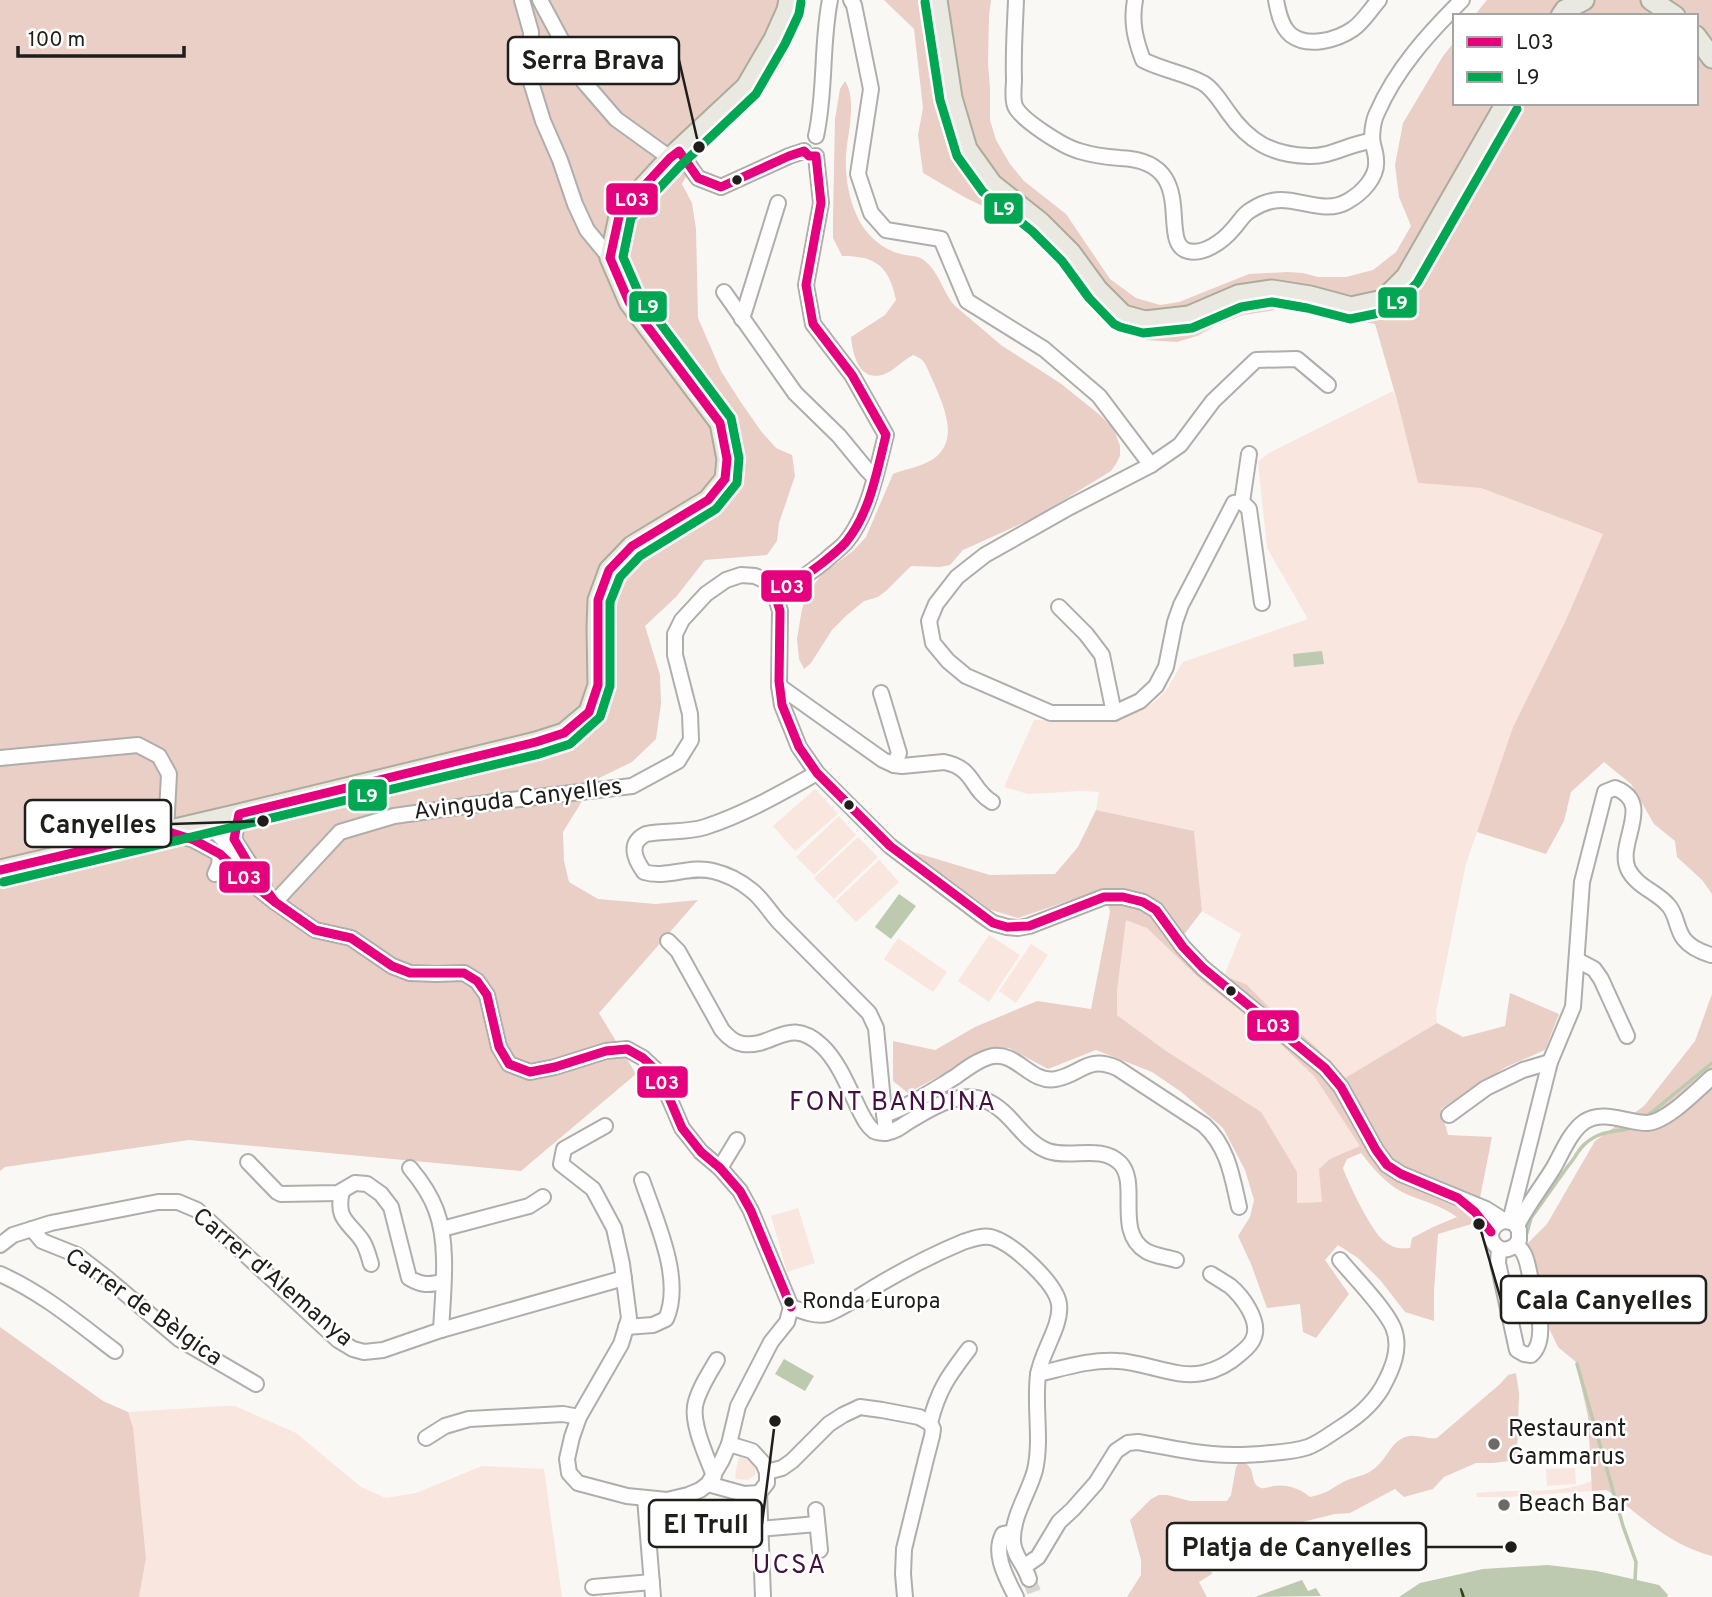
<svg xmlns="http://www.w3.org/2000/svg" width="1712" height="1597" font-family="Overpass,sans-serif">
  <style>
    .green { fill: #f9e6de }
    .forest { fill: #e9cfc6; fill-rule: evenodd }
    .water { fill: #bdcaaf }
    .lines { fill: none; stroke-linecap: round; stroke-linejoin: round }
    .stream { stroke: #bdcaaf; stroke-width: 3.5 }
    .ferry { stroke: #2c450c; stroke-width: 2; stroke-dasharray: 9 7; stroke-linecap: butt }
    .minor-tunnel { stroke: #d9d7d4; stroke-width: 14; stroke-dasharray: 14 7; stroke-linecap: butt }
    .minor-casing { stroke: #b0aeac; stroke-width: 18 }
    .major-casing { stroke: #acab9c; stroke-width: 23 }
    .minor { stroke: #fefefe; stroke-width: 14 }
    .major { stroke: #e9e9e1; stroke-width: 19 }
    .bus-1-casing { stroke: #fff; stroke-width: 14 }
    .bus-2-casing { stroke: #fff; stroke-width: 14 }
    .bus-1 { stroke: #e5007d; stroke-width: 9 }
    .bus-2 { stroke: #00a651; stroke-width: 9 }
    .bus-dot { fill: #1f1e1b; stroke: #fff; stroke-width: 2.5 }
    .poi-dot { fill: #6c6a67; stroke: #fff; stroke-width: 2.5 }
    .labels { text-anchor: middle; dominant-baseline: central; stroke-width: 5; stroke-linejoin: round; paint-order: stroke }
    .bus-label { font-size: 22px; fill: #1f1e1b; stroke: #fff; text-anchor: start }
    .street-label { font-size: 24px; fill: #1f1e1b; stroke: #fff }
    .poi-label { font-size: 24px; fill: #1f1e1b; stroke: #fff; text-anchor: start }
    .neighbourhood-label { font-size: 26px; letter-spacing: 2px; fill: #441141; stroke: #fff }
    .leader { fill: none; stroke: #1f1e1b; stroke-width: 2.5 }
    .callout-dot { fill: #1f1e1b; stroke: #fff; stroke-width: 2.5 }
    .callout { fill: #fff; stroke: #1f1e1b; stroke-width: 2.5 }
    .callout-label { font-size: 26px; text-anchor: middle; font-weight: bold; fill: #1f1e1b }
    .line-badge { stroke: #fff; stroke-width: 2.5 }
    .badge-label { font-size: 19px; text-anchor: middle; font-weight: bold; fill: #fff }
  </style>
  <rect width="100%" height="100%" fill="#faf8f5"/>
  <g class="green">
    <path d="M1393,391L1398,404L1418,483L1481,488L1603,534L1566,620L1513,727L1466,864L1436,1012L1437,1023L1345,1078L1315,1046L1268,1006L1246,984L1224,976L1241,934L1202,911L1194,831L1096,810L1099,792L1082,791L1028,794L1004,787L1034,720C1077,721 1130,728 1163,694C1171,685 1176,672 1183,662L1308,619L1267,548L1258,462L1267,454Z"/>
    <polygon points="815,789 838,814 795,851 773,826"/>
    <polygon points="839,816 856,835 814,875 796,857"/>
    <polygon points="858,837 878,857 834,899 814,878"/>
    <polygon points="879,860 899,882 856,922 836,901"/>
    <polygon points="1126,919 1147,927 1201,980 1268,1032 1314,1076 1361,1147 1330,1159 1322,1202 1297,1203 1297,1172 1166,1051 1117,1015 1117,991"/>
    <polygon points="989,935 1020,955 989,1002 958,981"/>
    <polygon points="898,938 947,972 933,992 884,959"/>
    <polygon points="1031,944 1048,955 1016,1003 999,991"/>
    <polygon points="798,1208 815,1263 787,1272 771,1216"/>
    <polygon points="223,1406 235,1406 296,1433 361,1487 386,1498 416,1493 482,1466 544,1469 562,1597 139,1597 146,1557 133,1427 128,1412"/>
    <polygon points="739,1457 747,1459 755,1467 755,1475 748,1480 735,1479 736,1469"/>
    <polygon points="1575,1468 1576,1484 1547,1486 1546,1469"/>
    <path d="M1592,1481V1491L1508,1497H1477L1476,1493C1514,1488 1555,1496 1592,1481Z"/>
  </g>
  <g class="forest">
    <polygon points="0,0 808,0 806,9 784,61 770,83 747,111 704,144 682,184 692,203 696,229 698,318 721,371 740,401 761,431 776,448 792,455 795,476 779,523 777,541 767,555 705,560 676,597 645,626 660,675 661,704 656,739 632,762 595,780 563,832 564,861 569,882 598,899 656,904 698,900 599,1013 636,1074 521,1171 189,1140 5,1167 0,1171"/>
    <polygon points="884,0 991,0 989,16 988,63 990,89 990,120 996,140 1010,164 1024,181 1066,214 1110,279 1136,298 1160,305 1179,302 1249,274 1287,272 1303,273 1318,277 1346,277 1373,270 1396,252 1411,226 1399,197 1395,165 1403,123 1443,56 1455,41 1455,103 1696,103 1696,16 1474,16 1487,0 1712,0 1712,894 1702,880 1677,857 1675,841 1654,824 1631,784 1604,762 1571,792 1564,821 1546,854 1477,832 1513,727 1566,620 1603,534 1481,488 1418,483 1398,404 1375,324 1309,313 1277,310 1243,315 1217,325 1197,336 1177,342 1145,340 1120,330 1041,240 1022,225 966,198 923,173 918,135 923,108 914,29"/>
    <path d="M845,81C857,99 848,132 846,154C845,175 848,196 857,216C866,236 884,251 905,255C913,256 919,256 925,261C939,272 943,292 954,305L1001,345L1060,383L1100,415L1114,429L1120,446V456L1116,464L1111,471L1036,517L963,550L950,565L940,567L911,566L887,590L878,597L864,601L846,616L832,630L811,663L804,669L799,659L797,639L802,609L809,591L822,574L853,551L866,537L893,474C910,467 934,466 944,447C955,428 940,397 932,379C929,373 927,365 922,360C920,358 916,356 913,355C904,360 897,367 889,372C862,386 853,359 851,337L885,315L896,300C889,266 876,256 842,256L833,238V217L835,119L840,89Z"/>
    <path d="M1096,810L1194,831L1202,911L1183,936L1202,959L1224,976L1246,984L1268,1006L1315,1046L1345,1078L1437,1023L1463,1037L1505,1026L1510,993L1559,1014L1545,1050L1506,1067L1441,1109L1448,1135L1492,1137L1475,1223L1438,1234L1434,1291V1321L1405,1312L1381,1281L1358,1258L1338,1245L1325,1260L1349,1294L1316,1338L1303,1332L1300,1304L1267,1308L1251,1264L1238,1236L1250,1217L1254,1200L1245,1170L1223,1128L1180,1091L1152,1072L1096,1050L1048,1069L1009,1048L980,1054L908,1093L893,1081V1041L935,1050L975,1027L1037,1001L1091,1009L1110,912L1104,889L1018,918L981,907L910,851L990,875L1055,874L1078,847ZM1126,920L1147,928L1201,980L1268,1032L1314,1076L1360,1146L1330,1159L1319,1169L1322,1202L1297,1203V1172L1261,1112L1166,1051L1117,1015V991ZM1361,1153C1372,1167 1386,1184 1402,1192C1421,1201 1439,1204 1457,1217L1433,1227L1412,1238L1410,1248C1399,1249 1393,1248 1384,1241C1372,1232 1348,1183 1343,1168L1347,1159Z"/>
    <path d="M1712,994V1556C1671,1546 1640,1516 1607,1490L1592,1491L1588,1417L1576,1362L1558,1347L1547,1324L1527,1244L1547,1224L1595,1141L1644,1106L1695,1041Z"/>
    <polygon points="0,1327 103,1401 128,1412 133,1427 146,1558 139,1597 0,1597"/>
    <path d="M1516,1373L1519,1393L1517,1460L1493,1463H1476L1444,1477L1433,1489L1404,1497L1395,1489L1350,1513L1335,1514L1242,1537L1216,1524L1193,1543L1209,1561L1212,1574L1199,1582L1207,1597H1127L1141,1575V1560L1130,1520L1151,1499L1159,1495H1167L1190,1501H1227L1231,1495L1236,1467L1238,1464L1242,1462C1258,1467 1248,1483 1261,1488C1264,1489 1269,1487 1273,1486C1287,1484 1299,1488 1310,1497C1315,1496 1321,1494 1326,1492C1334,1488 1341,1482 1350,1479C1359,1476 1367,1475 1375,1468C1387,1459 1390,1443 1405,1437C1417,1433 1427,1440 1437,1438L1500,1384L1508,1375Z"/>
  </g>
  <g class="water">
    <polygon points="1322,651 1324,664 1294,667 1293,654"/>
    <polygon points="899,894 916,906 891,939 875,927"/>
    <polygon points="784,1359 814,1376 805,1391 775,1374"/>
    <polygon points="1548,1565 1597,1571 1659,1585 1668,1595 1667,1597 1399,1597 1420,1583 1483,1569"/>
    <polygon points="1302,1580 1308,1591 1316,1588 1321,1596 1255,1597"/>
  </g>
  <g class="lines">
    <g class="stream">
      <polyline points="1646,1117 1712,1063"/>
      <path d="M1527,1233L1531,1218L1568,1166C1575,1159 1578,1149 1586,1143C1602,1129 1617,1133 1635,1127"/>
      <polyline points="1577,1364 1623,1526 1636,1562 1635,1580"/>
    </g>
    <polyline class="ferry" points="1463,1597 1460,1586 1464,1597"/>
    <polyline class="minor-tunnel" points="1029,1579 1036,1597"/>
    <defs>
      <g id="minor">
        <polyline points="522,0 531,32 530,79 543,121 560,160 575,204 587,230 610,258"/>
        <polyline points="540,0 584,82 616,119 670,158"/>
        <polyline points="851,0 854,5 871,89 858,174 871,213 886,230 941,239 967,301 1044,349 1099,396 1151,465"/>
        <path d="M1016,0C1015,26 1013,53 1014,79C1014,87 1012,98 1015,106C1021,120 1064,147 1079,151C1092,155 1106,157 1120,158C1202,161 1156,243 1188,251C1204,255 1223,241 1233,229C1239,223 1243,214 1251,210C1260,204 1270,200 1281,200C1303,200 1327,214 1348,201C1362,193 1378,177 1376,160C1376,154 1374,149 1373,144C1371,136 1373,121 1377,113C1396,69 1429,33 1462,0"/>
        <path d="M1135,0C1131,22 1135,39 1143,60C1162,70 1185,73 1203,83C1213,89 1221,102 1228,112C1249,142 1272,155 1309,156C1331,157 1350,143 1372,141"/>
        <path d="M1276,0C1278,11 1281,27 1291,35C1308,48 1337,40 1353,29C1364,21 1370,10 1379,0"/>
        <path d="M816,136C826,91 821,45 830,0"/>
        <polyline points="679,151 698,178 721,187 789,156 804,151"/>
        <polyline points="724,292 795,393 839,436 867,470 875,478"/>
        <polyline points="742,319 778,203"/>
        <polyline points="1242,502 1249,454"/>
        <path d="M774,591C795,584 809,574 826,560C832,554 840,549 846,542C869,514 877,469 886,435L852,375L813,324L806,285L821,203L816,156"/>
        <polyline points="1262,603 1249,509 1242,502 1234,503 1181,605 1175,622 1166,667 1156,686 1140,701 1114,713 1051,713 966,676 948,661 933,643 929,621 936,604 957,577 985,555 1070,507 1151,465 1180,445 1213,401 1256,360 1297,359 1328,385"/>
        <polyline points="1059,607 1086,634 1102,655 1114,713"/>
        <path d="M779,686L883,760L894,765L902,766L944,762C975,768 970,789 992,802"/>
        <polyline points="881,693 899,753 894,765"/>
        <polyline points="0,758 138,745 159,756 169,774 166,831 194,840 220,854 250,882 275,902 315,930 351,938 392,966 410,973 436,974 464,973 477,981 487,995 499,1047 509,1064 530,1072 555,1067 606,1051 627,1049 643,1058 658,1072 682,1128 701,1152 720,1168 740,1191 751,1211 791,1307"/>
        <path d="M817,773C781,793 745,814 705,827C686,833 666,830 646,834C628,843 634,858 644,872C666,879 690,865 713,871C726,874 740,881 751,890C762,898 769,911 779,922C809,952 839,983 869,1013L876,1028L886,1133"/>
        <polyline points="239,814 234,839 264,886"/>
        <polyline points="206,822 237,854"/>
        <polyline points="215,874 219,865 220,854"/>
        <path d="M275,902L340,832L394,816L494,802L632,786L678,761L691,740L690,714L675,655V634L682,620L706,594L726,580L741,575L755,576L764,580L774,591L780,611L779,686L782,705L799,747L817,773L890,846L980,914L993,923L1007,927L1018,928L1029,926L1104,897H1123L1143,902L1156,910L1183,947L1203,968L1325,1068L1341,1087L1376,1150L1387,1165L1401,1174L1486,1209L1505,1221L1514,1223L1519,1230V1240C1511,1254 1495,1252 1491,1237C1491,1228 1496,1223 1505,1221"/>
        <path d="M668,941L678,951L722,1030C727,1036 734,1043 743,1044C774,1048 789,1015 822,1046C839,1062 849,1089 859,1109C863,1117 867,1126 874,1131C878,1133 880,1133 885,1133C894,1132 901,1127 908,1122C932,1108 959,1089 987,1101C1012,1112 1023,1142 1048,1151C1071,1159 1101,1144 1120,1163C1140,1183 1114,1232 1146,1251C1154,1256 1167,1257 1176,1260"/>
        <polyline points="1577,960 1594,969 1601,979 1627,1036"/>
        <path d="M884,1115C910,1106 932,1091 955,1077C966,1069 979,1059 993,1056C1017,1052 1031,1084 1056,1079C1082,1074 1087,1055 1117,1068L1204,1125C1228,1147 1232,1176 1239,1207"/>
        <polyline points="1449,1115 1486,1088 1523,1070 1550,1062"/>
        <path d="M605,1126L564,1149L561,1164L593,1189L614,1228L622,1264L629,1318L621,1344L579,1417L572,1437L567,1459L569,1473L578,1483L627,1496L667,1500L688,1495L700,1490L708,1484L722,1460L729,1444L738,1406L771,1342L787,1322L791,1307C802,1311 816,1317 827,1314C842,1309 864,1293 878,1285C905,1269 934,1254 963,1242C972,1239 984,1234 994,1238C1014,1245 1056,1283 1059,1304C1062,1326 1041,1352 1038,1375C1034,1406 1042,1439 1035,1470C1029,1493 1012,1516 1013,1541C1013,1555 1025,1565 1029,1579"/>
        <path d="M248,1162L277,1192L281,1194L338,1193L355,1183L367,1184L381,1194L391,1207L409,1278C421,1285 429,1286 443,1281"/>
        <path d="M410,1168C421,1181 430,1194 436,1210C449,1244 443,1293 441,1330"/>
        <polyline points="720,1168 737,1140"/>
        <path d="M342,1191C335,1221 350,1222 363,1242C367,1249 369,1257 371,1264"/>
        <path d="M1510,1221L1550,1062L1573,1007L1582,882L1605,792L1615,788C1655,803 1616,842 1628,869C1636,886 1657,892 1668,905C1677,914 1676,929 1684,939C1691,948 1701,952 1711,955"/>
        <path d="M1517,1226C1527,1205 1542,1187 1554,1167C1562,1153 1570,1132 1584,1122C1603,1109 1627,1123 1647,1123C1667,1122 1697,1090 1712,1077"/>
        <polyline points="32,1229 42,1241 77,1255 108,1279 179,1339 256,1384"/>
        <polyline points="442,1229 529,1206 543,1197"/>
        <polyline points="0,1245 13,1235 51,1223 158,1202 178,1202 197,1210 338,1340 353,1349 364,1352 383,1350 441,1330 624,1278"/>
        <path d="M1499,1249L1498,1263L1517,1350L1524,1354L1531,1355C1549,1340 1536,1300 1531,1281C1529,1272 1528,1262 1524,1254C1523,1252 1518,1246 1517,1245"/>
        <path d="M0,1274C43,1293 78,1323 115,1351"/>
        <path d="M626,1327L653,1325L666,1319C684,1279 655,1219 642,1180"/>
        <path d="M1038,1374C1064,1368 1091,1359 1118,1361C1145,1362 1177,1379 1203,1373C1217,1370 1230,1363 1241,1353C1246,1349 1252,1343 1254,1337C1260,1320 1242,1296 1230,1286C1224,1282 1217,1278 1211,1274"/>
        <path d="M930,1423C938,1390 949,1375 969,1349"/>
        <polyline points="426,1438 445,1426 469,1419 563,1414 579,1417"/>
        <polyline points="767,1472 782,1468 792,1461 829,1424 843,1415 860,1407 882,1410 919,1417 930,1423 933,1429 932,1436 926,1459 904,1549 903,1574 905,1597"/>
        <path d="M714,1476C707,1457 692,1426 695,1406C698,1390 709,1374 717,1360"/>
        <polyline points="708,1484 744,1494 759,1493 767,1483 767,1472 763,1463 752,1451 729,1444"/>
        <polyline points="759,1493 763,1597"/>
        <polyline points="645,1498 653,1597"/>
        <polyline points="816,1510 820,1550"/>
        <polyline points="760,1529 817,1524"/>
        <path d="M1013,1532L1003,1534C992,1554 1007,1579 1016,1597"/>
        <path d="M1025,1566L1038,1557L1059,1522L1073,1509L1096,1483L1116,1451L1128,1443L1138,1442C1162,1446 1187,1452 1212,1454C1231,1456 1252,1455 1271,1453C1283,1452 1296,1451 1308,1447C1319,1443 1329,1435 1340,1428C1357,1417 1371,1406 1382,1388C1392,1370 1402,1348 1393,1327C1384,1307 1355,1278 1340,1260"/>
        <polyline points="593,1587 652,1582"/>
      </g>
      <g id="major">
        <polyline points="937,0 952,98 967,149 992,184 1040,222 1071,253 1098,290 1123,315 1145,321 1189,316 1238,295 1272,290 1310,296 1351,307 1383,300 1406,277 1506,103"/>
        <polyline points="1651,0 1675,16"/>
        <polyline points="1561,16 1565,10 1584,0"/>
        <polyline points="1696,36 1712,58"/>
        <polyline points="0,870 239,814 536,742 564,733 589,712 598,685 597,628 598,600 609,570 632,546 708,500 725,479 727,459 720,423 629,302 610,258 620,212 670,158 746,87 774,39 787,10 789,0"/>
      </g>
    </defs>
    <use href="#minor" class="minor-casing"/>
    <use href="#major" class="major-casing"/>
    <use href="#minor" class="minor"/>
    <use href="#major" class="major"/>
    <defs>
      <g id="bus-1">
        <polyline points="0,870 166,831 194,840 220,854 250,882 275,902 315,930 351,938 392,966 410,973 464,973 477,981 487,995 499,1047 509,1064 530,1072 555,1067 606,1051 627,1049 643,1058 658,1072 682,1128 701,1152 720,1168 740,1191 751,1211 791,1307"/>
        <path d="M275,902L254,873L234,839L239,814L536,742L564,733L589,712L598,685V600L609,570L632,546L708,500L725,479L727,459L720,423L629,302L610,258L620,212L670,158L679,151L698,178L721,187L789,156L804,151L809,156H816L821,203L806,285L813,324L852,375L886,435C877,471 870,513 846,542C839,550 830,557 821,564C807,575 792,585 774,591L780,611L779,681L782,705L799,747L817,773L890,846L993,923L1007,927L1029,926L1104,897H1123L1143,902L1156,910L1183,947L1203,968L1325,1068L1341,1087L1376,1150L1387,1165L1401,1174L1458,1198L1475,1212L1491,1232"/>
      </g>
      <g id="bus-2">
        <polyline points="925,2 940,100 957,156 983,192 1032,231 1062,261 1089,298 1114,324 1120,327 1143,333 1192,328 1241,307 1272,302 1307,308 1350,319 1389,311 1417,283 1517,109"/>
        <polyline points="3,882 539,754 570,744 600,717 610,686 610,602 620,577 640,556 716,509 737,483 739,458 731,418 640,296 623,257 631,218 679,167 756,94 785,44 799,14 801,2"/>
      </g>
    </defs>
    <use href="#bus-1" class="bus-1-casing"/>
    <use href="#bus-2" class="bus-2-casing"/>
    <use href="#bus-1" class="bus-1"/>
    <use href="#bus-2" class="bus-2"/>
  </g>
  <g class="bus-dot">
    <circle cx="737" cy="180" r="6"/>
    <circle cx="849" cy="805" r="6"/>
    <circle cx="1231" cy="991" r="6"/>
    <circle cx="789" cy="1302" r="6"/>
  </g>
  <g class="poi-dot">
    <circle cx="1494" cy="1444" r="7"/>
    <circle cx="1504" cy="1505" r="7"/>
  </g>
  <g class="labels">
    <g class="bus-label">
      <text x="802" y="1302">Ronda Europa</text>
    </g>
    <g class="street-label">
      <text transform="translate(518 800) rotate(-7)">Avinguda Canyelles</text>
      <text transform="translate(272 1278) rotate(40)">Carrer d'Alemanya</text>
      <text transform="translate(143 1308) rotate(35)">Carrer de Bèlgica</text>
    </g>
    <g class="poi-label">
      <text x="1508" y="1430">Restaurant<tspan x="1508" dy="28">Gammarus</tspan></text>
      <text x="1518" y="1505">Beach Bar</text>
    </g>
    <g class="neighbourhood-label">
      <text x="893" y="1103">FONT BANDINA</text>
      <text x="790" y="1566">UCSA</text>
    </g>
  </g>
  <path class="leader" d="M699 147L679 60M263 821L171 824M1479 1224L1501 1300M775 1421L762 1524M1511 1547L1426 1547"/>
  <g class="callout-dot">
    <circle cx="699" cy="147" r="7"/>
    <circle cx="263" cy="821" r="7"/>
    <circle cx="1479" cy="1224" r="7"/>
    <circle cx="775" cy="1421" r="7"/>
    <circle cx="1511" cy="1547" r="7"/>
  </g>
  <g class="callout">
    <rect x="508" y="37" width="171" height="47" rx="7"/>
    <rect x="25" y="800" width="146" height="47" rx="7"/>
    <rect x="1501" y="1276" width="205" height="47" rx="7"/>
    <rect x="649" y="1500" width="113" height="47" rx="7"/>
    <rect x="1167" y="1523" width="259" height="47" rx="7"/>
  </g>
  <g class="callout-label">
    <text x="593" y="69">Serra Brava</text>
    <text x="98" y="833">Canyelles</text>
    <text x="1604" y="1309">Cala Canyelles</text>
    <text x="706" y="1533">El Trull</text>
    <text x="1297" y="1556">Platja de Canyelles</text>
  </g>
  <g class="line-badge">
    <rect x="605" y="182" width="54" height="34" rx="7" fill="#e5007d"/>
    <rect x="983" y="192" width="41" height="33" rx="7" fill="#00a651"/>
    <rect x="1377" y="286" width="41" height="33" rx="7" fill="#00a651"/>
    <rect x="628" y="290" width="40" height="33" rx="7" fill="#00a651"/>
    <rect x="760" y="569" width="53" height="34" rx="7" fill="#e5007d"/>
    <rect x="347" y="778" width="41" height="34" rx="7" fill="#00a651"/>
    <rect x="218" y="860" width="53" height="34" rx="7" fill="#e5007d"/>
    <rect x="1246" y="1009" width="54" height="33" rx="7" fill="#e5007d"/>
    <rect x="636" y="1065" width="53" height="34" rx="7" fill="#e5007d"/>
  </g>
  <g class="badge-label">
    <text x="632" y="206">L03</text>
    <text x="1004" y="215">L9</text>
    <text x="1397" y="309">L9</text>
    <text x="648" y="313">L9</text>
    <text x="787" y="593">L03</text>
    <text x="367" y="802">L9</text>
    <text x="244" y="884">L03</text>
    <text x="1273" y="1032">L03</text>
    <text x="662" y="1089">L03</text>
  </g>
  <rect x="1453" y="14" width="245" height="91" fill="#ffffff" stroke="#a5a5a4" stroke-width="2"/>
  <rect x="1467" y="37" width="35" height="10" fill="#e5007d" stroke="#a5a5a4" stroke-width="2"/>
  <text x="1516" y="49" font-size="21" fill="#1f1e1b">L03</text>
  <rect x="1467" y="72" width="35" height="10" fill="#00a651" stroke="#a5a5a4" stroke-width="2"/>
  <text x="1516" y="84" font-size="21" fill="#1f1e1b">L9</text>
  <path d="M18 46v10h166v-10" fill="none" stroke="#1f1e1b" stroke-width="3.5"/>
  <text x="28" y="46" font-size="21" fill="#1f1e1b" stroke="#ffffff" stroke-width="5" paint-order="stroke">100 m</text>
</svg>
